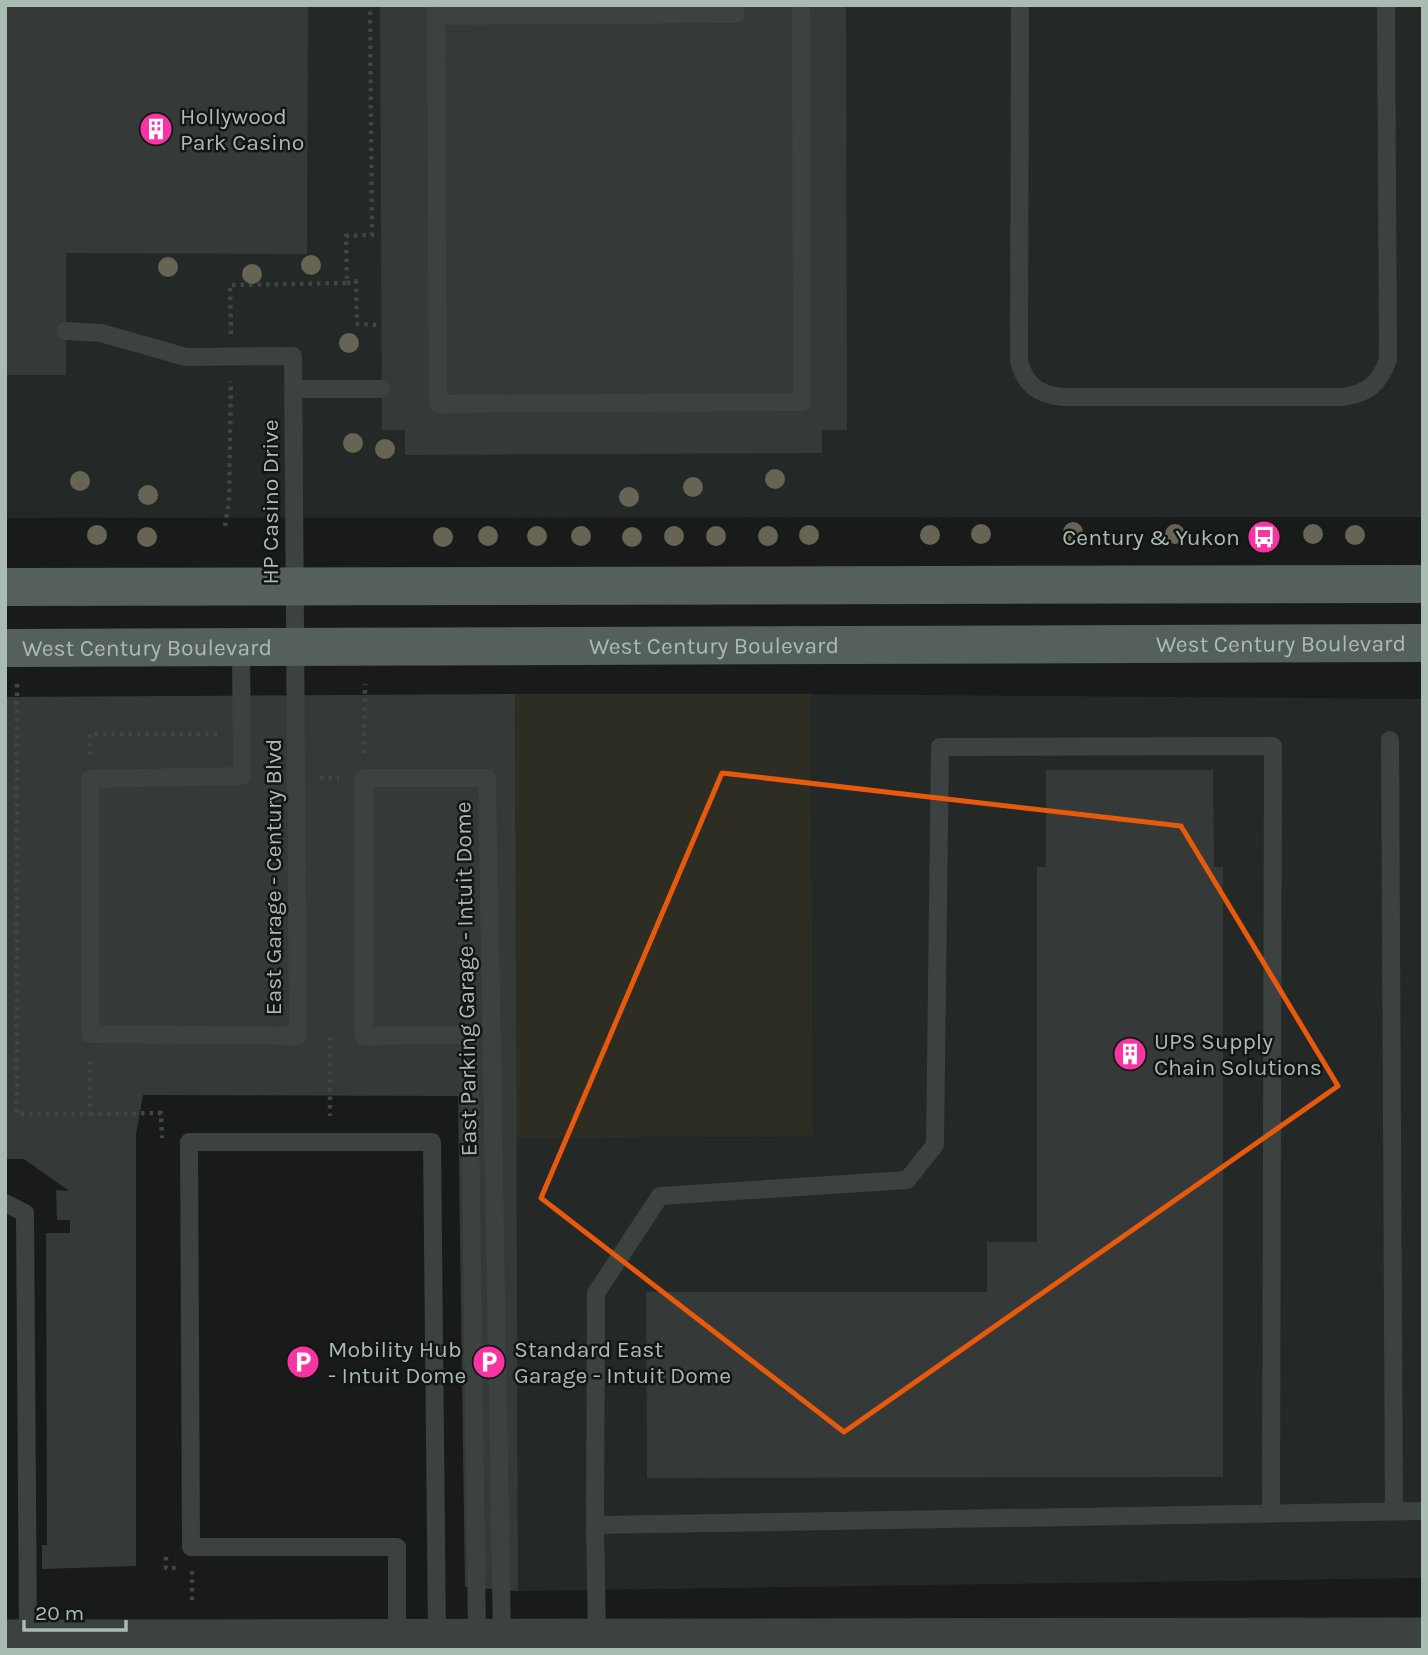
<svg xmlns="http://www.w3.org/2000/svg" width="1428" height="1655" font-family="Karla,sans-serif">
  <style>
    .built { fill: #242827 }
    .green { fill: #2e2d24 }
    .building { fill: #353a39 }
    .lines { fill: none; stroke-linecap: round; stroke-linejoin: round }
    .path { stroke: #3f4743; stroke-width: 4.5; stroke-dasharray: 3.5 5; stroke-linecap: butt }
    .service { stroke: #3b423f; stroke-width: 18 }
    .minor { stroke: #3b423f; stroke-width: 35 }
    .primary { stroke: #555f5b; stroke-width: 38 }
    .tree { fill: #666453 }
    .marked { fill: none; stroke: #e8590c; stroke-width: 5; stroke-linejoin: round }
    .labels { text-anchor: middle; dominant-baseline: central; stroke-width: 5; stroke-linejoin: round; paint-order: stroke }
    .poi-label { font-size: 23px; fill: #aabbb2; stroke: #131615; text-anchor: start }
    .street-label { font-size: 23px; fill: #aabbb2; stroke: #131615 }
  </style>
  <rect width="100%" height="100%" fill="#181b1a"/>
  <g class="built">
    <polygon points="5,5 1423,5 1423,517 5,518"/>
    <polygon points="811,694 1423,699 1423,1578 518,1591 516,1138 813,1137"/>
  </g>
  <polygon class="green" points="515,694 811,694 813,1137 516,1138"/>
  <g class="building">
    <polygon points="5,5 308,5 307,254 66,253 66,375 5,375"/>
    <polygon points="380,5 846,5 847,430 822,430 822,453 405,455 405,430 382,430"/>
    <polygon points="515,694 518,1591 465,1587 458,1096 143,1095 136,1134 136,1566 42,1569 42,1545 47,1545 46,1233 70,1233 70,1220 57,1220 56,1190 69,1191 24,1159 5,1159 5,697"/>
    <polygon points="1046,770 1213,770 1214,867 1223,867 1223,1477 647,1478 646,1292 987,1292 987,1242 1037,1242 1037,867 1046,867"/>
  </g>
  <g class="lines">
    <g class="path">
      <polyline points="347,283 356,281 357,324 381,325"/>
      <polyline points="231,334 230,285 347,283 346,236 372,235 370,5"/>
      <polyline points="225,526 229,501 231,381"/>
      <polyline points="17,684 17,1114 90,1114 90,1060"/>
      <polyline points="364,753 365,684"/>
      <polyline points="90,755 90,734 217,734"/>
      <polyline points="320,778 339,778"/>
      <polyline points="330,1037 330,1116"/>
      <polyline points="90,1114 161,1113 162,1138"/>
      <polyline points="166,1557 166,1568 177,1568"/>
      <polyline points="192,1571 192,1604"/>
    </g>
    <g class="service">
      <polyline points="436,5 438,404 802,402 801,5"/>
      <path d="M1020,5L1019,361C1025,385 1039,395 1063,397H1342C1367,394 1380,384 1388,359L1386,5"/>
      <polyline points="436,16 736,14"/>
      <polyline points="66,331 101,333 186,357 293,356 298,1036 90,1034 90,779 242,776 241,647"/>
      <polyline points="294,389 381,389"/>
      <polyline points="1390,740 1394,1511"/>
      <polyline points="5,1203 25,1213 28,1637"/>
      <polyline points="1271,1513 1273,746 940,747 935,1145 907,1180 660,1196 596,1293 595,1525 1423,1511"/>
      <polyline points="595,1525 597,1636"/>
      <polyline points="397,1636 397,1547 191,1547 189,1142 432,1142 437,1636"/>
      <polyline points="477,1636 469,1035 364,1036 364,778 487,778 502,1636"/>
    </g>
    <polyline class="minor" points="5,1637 1423,1635"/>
    <g class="primary">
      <polyline points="5,587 1423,584"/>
      <path id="s1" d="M5,648L1423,643"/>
    </g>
  </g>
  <g class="tree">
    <circle cx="311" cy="265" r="10"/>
    <circle cx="168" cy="267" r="10"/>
    <circle cx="252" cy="274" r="10"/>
    <circle cx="349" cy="343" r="10"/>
    <circle cx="353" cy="443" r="10"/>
    <circle cx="385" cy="449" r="10"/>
    <circle cx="775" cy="479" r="10"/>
    <circle cx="80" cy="481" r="10"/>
    <circle cx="693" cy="487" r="10"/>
    <circle cx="148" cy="495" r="10"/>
    <circle cx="629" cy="497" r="10"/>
    <circle cx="1073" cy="532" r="10"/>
    <circle cx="981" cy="534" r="10"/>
    <circle cx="1175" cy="534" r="10"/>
    <circle cx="1313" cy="534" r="10"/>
    <circle cx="97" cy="535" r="10"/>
    <circle cx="809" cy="535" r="10"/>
    <circle cx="930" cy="535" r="10"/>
    <circle cx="1355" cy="535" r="10"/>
    <circle cx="488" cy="536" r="10"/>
    <circle cx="537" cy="536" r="10"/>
    <circle cx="581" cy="536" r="10"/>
    <circle cx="674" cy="536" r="10"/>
    <circle cx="716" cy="536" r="10"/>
    <circle cx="768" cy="536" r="10"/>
    <circle cx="147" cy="537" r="10"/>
    <circle cx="443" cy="537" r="10"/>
    <circle cx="632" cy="537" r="10"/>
  </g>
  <path class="marked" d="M722,773L1181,826L1338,1086L844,1432L541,1198Z"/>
  <defs>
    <symbol id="building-disc" viewBox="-11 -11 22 22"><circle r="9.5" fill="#f833a2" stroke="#131615"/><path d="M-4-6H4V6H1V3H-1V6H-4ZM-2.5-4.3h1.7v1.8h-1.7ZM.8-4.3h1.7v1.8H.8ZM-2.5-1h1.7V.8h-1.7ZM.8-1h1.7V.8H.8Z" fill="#fff"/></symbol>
    <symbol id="bus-disc" viewBox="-11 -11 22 22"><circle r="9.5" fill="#f833a2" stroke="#131615"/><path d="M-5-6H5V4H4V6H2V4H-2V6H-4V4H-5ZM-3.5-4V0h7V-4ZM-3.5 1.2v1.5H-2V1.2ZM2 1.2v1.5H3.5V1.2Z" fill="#fff"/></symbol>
    <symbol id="parking-disc" viewBox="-11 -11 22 22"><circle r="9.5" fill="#f833a2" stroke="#131615"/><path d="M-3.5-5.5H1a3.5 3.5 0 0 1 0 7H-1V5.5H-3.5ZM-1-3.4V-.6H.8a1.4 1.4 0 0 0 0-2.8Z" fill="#fff"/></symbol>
  </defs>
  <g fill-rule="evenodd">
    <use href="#building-disc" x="137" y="110" width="38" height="38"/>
    <use href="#bus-disc" x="1245" y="518" width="38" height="38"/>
    <use href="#building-disc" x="1111" y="1035" width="38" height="38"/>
    <use href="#parking-disc" x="284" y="1343" width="38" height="38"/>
    <use href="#parking-disc" x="470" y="1343" width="38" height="38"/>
  </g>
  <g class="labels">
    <g class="poi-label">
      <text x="180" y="116">Hollywood<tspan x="180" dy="26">Park Casino</tspan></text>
      <text x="1240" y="537" text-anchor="end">Century &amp; Yukon</text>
      <text x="1154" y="1041">UPS Supply<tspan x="1154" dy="26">Chain Solutions</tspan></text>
      <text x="328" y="1349">Mobility Hub<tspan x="328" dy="26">- Intuit Dome</tspan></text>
      <text x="514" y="1349">Standard East<tspan x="514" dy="26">Garage - Intuit Dome</tspan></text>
    </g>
    <g class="street-label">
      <text transform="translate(270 502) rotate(-90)">HP Casino Drive</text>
      <text stroke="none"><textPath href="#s1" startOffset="1276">West Century Boulevard</textPath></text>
      <text stroke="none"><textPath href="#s1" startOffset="709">West Century Boulevard</textPath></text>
      <text stroke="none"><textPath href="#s1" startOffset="142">West Century Boulevard</textPath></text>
      <text transform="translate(273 877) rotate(-90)">East Garage - Century Blvd</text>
      <text transform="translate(466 979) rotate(-91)">East Parking Garage - Intuit Dome</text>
    </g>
  </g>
  <rect width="1428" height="1655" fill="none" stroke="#aabbb2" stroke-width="14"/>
  <path d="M24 1620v10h102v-10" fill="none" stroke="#aabbb2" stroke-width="3.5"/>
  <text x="35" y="1620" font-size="21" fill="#aabbb2" stroke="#131615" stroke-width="5" paint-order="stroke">20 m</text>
</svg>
